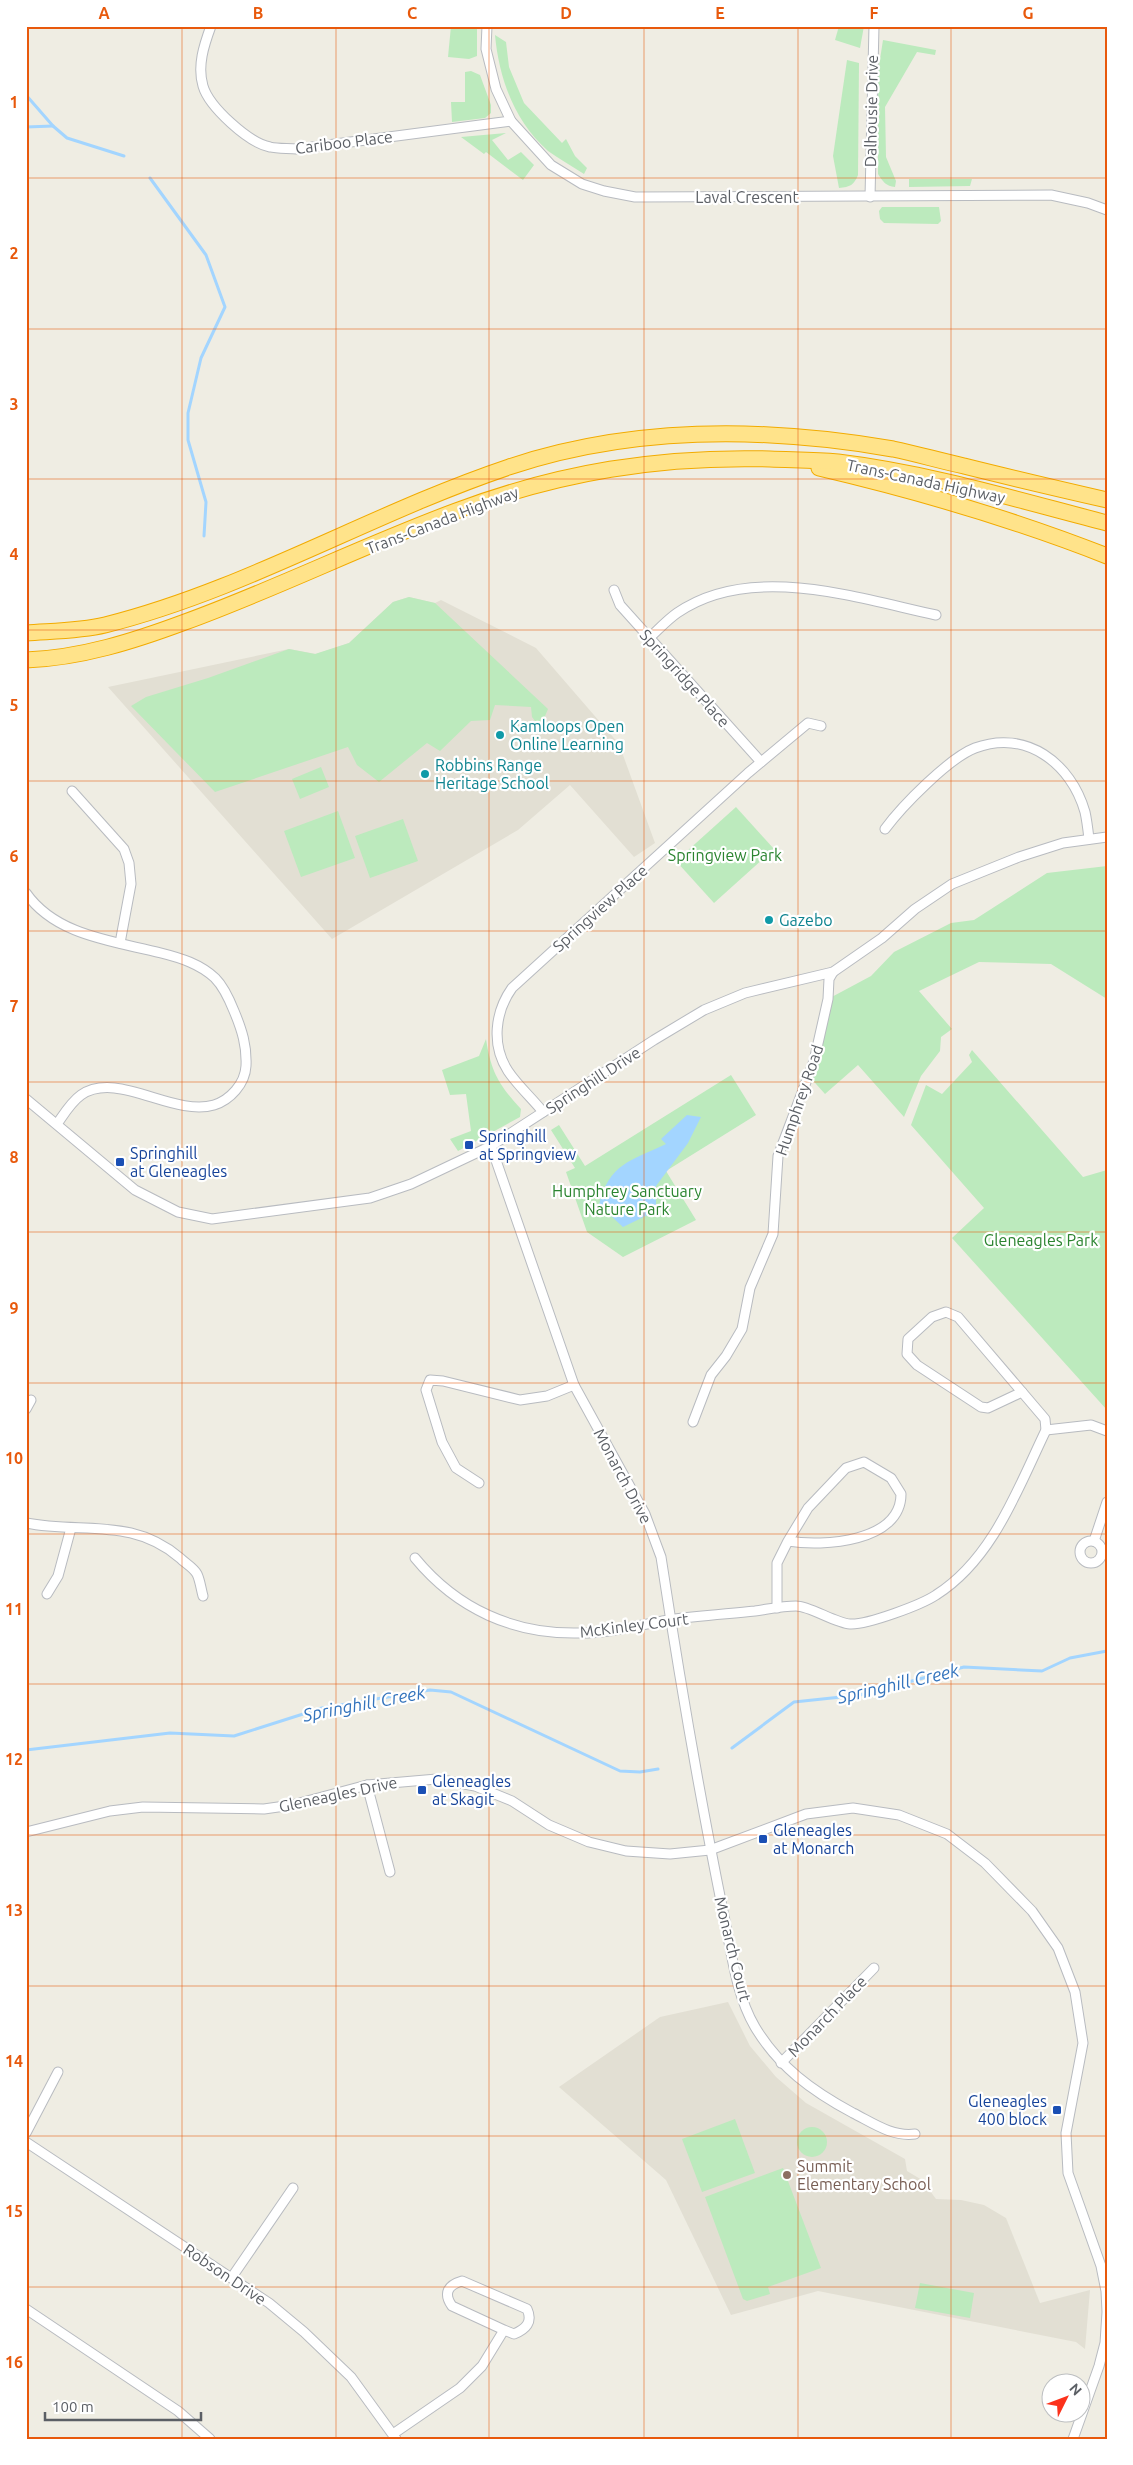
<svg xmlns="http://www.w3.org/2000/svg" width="1133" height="2465" font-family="Ubuntu,sans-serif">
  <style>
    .education { fill: #e2dfd3 }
    .green { fill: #bceabd }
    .water { fill: #a3d5ff }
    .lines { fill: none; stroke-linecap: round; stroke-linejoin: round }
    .stream { stroke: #a3d5ff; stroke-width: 3 }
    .street-casing { stroke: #b8bbc0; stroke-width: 11 }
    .highway-casing { stroke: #f2ab00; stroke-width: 17 }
    .street { stroke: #fff; stroke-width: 9 }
    .highway { stroke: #ffe38a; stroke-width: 15 }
    .grid { fill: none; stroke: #e8590c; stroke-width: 1; stroke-opacity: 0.55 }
    .culture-dot { fill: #0f9aa8; stroke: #fff; stroke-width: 2 }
    .transit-dot { fill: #1a4fb4; stroke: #fff; stroke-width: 2 }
    .education-dot { fill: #8d6e63; stroke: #fff; stroke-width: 2 }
    .labels { text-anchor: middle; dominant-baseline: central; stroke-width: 4.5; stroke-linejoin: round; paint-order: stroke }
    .street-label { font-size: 16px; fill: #5b5f65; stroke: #fff }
    .culture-label { font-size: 16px; fill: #0d838f; stroke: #fff; text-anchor: start }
    .park-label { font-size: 16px; fill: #2b8430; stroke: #fff }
    .transit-label { font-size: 16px; fill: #164399; stroke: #fff; text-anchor: start }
    .education-label { font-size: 16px; fill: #785e54; stroke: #fff; text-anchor: start }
    .water-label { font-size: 18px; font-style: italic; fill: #3474bd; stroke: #fff }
    .neatline { fill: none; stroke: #e8590c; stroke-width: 2 }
    .grid-label { font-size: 16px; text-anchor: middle; font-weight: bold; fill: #e8590c }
  </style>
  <rect width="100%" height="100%" fill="#efede3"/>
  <g class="education">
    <polygon points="409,597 435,603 441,600 536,648 619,744 655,843 634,857 570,785 518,830 332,939 108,687 289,649 316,654 349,643 393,602"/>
    <polygon points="728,2002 750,2046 776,2077 806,2103 905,2159 907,2171 922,2180 936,2199 961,2200 984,2205 1006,2218 1040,2303 1090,2290 1085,2349 1076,2342 818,2291 731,2315 666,2180 559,2087 660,2017"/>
  </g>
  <g class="green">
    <polygon points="451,26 477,26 477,56 469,59 448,57"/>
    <polygon points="839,26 864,26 860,48 835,40"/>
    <path d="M495,35L506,42L509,67L524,103L562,143L566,139L575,156L587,168L584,174C572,166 559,159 548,151C514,121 499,78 495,35Z"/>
    <path d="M883,40L936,50L935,55L917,52L885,107L886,157L896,181L895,187C886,186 883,182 878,174V72Z"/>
    <path d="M847,60L859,63L858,175C854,185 850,187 839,188L833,156Z"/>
    <polygon points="471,71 480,75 491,105 491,113 485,118 452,122 451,102 465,102 465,72"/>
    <polygon points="506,133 492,140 508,160 521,152 534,165 523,180 486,152 484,154 461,137"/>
    <polygon points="909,179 972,179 970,186 909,187"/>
    <polygon points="882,207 939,207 941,221 938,224 884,223 880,219 879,211"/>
    <polygon points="409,597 435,603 548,709 543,721 535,721 532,717 531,707 495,705 490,720 471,721 440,751 427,743 379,782 357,765 348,747 215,792 131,706 146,697 208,678 289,649 315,654 349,643 393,602"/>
    <polygon points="321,767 329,787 300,799 292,779"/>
    <polygon points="736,807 774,849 714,903 676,861"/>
    <polygon points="338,811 355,858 301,877 284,831"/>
    <polygon points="403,819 418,861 370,878 355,836"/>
    <polygon points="1107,866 1107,999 1051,964 979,962 919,991 952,1029 941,1037 940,1051 921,1076 904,1117 858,1065 825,1094 808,1075 828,999 871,976 894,952 951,923 974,920 1047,873"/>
    <path d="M486,1039C491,1072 499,1085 521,1109L520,1117L458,1151L450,1139L471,1131L466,1094L450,1095L442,1070L479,1056Z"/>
    <polygon points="972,1050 1083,1177 1107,1170 1107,1410 952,1238 984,1208 911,1125 926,1085 942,1094 972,1062 969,1055"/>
    <polygon points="731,1075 756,1115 666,1171 696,1220 623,1257 587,1232 566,1172 575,1168 551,1130 559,1125 585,1166"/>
    <polygon points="735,2119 755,2173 702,2192 682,2139"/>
    <circle cx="812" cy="2142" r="15"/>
    <polygon points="783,2168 821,2268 768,2287 770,2294 747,2301 743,2299 705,2197"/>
    <polygon points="920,2283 974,2293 970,2318 915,2308"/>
  </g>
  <path class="water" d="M687,1115L701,1117L688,1143L656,1186V1211L623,1227L599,1205C609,1163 631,1161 666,1144L661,1139Z"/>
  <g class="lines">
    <g class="stream">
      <polyline points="26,95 53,126 67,138 124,156"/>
      <polyline points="26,127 53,126"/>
      <polyline points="150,178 206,255 225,307 201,358 188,413 188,440 206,502 204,536"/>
      <polyline points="732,1748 794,1702 860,1695 964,1667 1042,1671 1070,1658 1107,1651"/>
      <polyline points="26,1750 170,1733 234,1736 322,1708 430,1690 451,1692 620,1771 640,1772 658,1769"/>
    </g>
    <defs>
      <g id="street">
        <path d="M211,26C204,45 197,66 203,86C209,107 249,143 270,147C278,149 289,148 297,149L511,121"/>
        <polyline points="487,26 486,49 496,89 511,121 551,165 582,184 604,191 635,197 1051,195 1088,203 1107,210"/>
        <polyline points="870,197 874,26"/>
        <polyline points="614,590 620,605 761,762"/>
        <path d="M649,638C658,630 667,620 677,613C750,562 857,598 936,615"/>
        <polyline points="72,791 124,849 129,863 131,884 120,943"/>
        <path d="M885,829C902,806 949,758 975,748C1026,729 1071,763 1085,812C1087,821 1088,830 1089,839"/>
        <path d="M26,893C56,936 114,941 161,953C181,958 200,964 215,978C223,986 230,1001 234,1011C242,1030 247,1046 246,1066C245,1084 230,1100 214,1105C173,1117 117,1070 81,1095C71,1102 64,1114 57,1124"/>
        <polyline points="26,1099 135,1190 178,1212 212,1219 370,1198 411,1184 491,1146 654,1040 704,1010 745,993 833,972 882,938 915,909 952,884 1019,857 1063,843 1107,837"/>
        <path d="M543,1112C532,1098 518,1086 508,1071C491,1045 495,1012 512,988L748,773L808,723L821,726"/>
        <path d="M491,1146L574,1385L645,1514L661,1557C679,1675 699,1793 723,1911C731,1948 735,1993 755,2027C779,2067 812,2091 853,2113C873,2123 892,2137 915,2134"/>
        <polygon points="946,1312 958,1317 1022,1392 988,1408 981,1407 917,1365 907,1354 908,1339 932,1317"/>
        <polyline points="26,1409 31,1400"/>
        <polyline points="693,1422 711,1375 726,1356 742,1329 750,1288 773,1234 778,1156 814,1061 828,999 829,979 833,972"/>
        <polyline points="1046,1430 1091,1425 1107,1431"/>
        <polyline points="479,1483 456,1468 442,1442 426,1390 430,1380 443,1381 520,1400 547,1396 574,1385"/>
        <path d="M26,1523C83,1534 132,1517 180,1558C185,1563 194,1568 197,1574C200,1580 201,1589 203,1596"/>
        <circle cx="1091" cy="1552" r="11"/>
        <polyline points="1094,1541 1107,1502"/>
        <path d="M415,1558C457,1609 514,1635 581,1633C610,1633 640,1625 668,1620C697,1616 726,1614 755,1611C769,1609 783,1606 796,1606C810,1606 835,1623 850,1624C867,1625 921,1605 936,1595C993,1559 1018,1488 1046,1430L1045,1419L1022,1392"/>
        <polyline points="47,1594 58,1576 71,1528"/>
        <path d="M777,1608V1563L788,1541C823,1547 901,1542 901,1494L891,1478L864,1462L846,1468L808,1508L788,1541"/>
        <polyline points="367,1785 390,1872"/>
        <polyline points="26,1832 110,1811 143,1807 264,1809 292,1805 367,1785 437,1779 475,1786 512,1801 549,1825 589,1842 626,1851 670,1854 710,1850 806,1814 853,1808 899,1815 947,1834 985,1863 1032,1911 1058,1948 1075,1992 1083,2043 1066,2133 1068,2173 1101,2266 1106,2291 1107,2312 1105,2343 1099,2366 1073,2439"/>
        <polyline points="781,2063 874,1968"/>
        <polyline points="26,2133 58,2072"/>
        <polyline points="26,2142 269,2303 304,2332 351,2377 396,2439"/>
        <polyline points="232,2277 293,2188"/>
        <polyline points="26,2309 178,2411 210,2439"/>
        <path d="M393,2434L460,2388L482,2366L504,2330L514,2334C526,2329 533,2322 527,2309L462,2281C448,2285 443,2293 452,2306L504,2330"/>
      </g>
      <g id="highway">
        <path d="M819,468C917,491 1013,519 1107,556"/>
        <path d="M26,633C52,631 80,631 105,625C245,590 372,513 509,467C632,426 766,427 893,449C917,454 941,461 964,466C1012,478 1059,489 1107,500"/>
        <path d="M26,660C81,658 134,641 185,622C276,589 364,545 456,511C560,472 659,456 770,459C792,460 815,460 838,462C929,473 1018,500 1107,523"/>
      </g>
    </defs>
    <use href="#street" class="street-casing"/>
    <use href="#highway" class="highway-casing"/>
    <use href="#street" class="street"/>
    <use href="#highway" class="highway"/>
  </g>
  <path class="grid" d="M182,26V2439M336,26V2439M489,26V2439M644,26V2439M798,26V2439M951,26V2439M26,178H1107M26,329H1107M26,479H1107M26,630H1107M26,781H1107M26,931H1107M26,1082H1107M26,1232H1107M26,1383H1107M26,1534H1107M26,1684H1107M26,1835H1107M26,1986H1107M26,2136H1107M26,2287H1107"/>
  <g class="culture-dot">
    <circle cx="500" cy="735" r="5"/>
    <circle cx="425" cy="774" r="5"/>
    <circle cx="769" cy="920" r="5"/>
  </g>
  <g class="transit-dot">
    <rect x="464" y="1140" width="10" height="10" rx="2.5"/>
    <rect x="115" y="1157" width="10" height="10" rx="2.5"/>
    <rect x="417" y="1785" width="10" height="10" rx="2.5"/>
    <rect x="758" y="1834" width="10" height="10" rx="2.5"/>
    <rect x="1052" y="2105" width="10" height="10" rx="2.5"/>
  </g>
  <circle class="education-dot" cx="787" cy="2175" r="5"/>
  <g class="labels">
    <g class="street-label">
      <text transform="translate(871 111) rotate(-89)">Dalhousie Drive</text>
      <text transform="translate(344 142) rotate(-7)">Cariboo Place</text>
      <text x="747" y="197">Laval Crescent</text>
      <text transform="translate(926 481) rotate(12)">Trans-Canada Highway</text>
      <text transform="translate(442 520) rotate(-21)">Trans-Canada Highway</text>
      <text transform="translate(685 678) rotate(48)">Springridge Place</text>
      <text transform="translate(600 908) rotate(-42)">Springview Place</text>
      <text transform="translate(593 1080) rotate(-33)">Springhill Drive</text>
      <text transform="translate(799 1100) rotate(-71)">Humphrey Road</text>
      <text transform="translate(623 1476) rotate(62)">Monarch Drive</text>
      <text transform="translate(634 1625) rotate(-7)">McKinley Court</text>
      <text transform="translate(338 1794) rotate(-12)">Gleneagles Drive</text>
      <text transform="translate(733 1949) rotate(76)">Monarch Court</text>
      <text transform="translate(827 2016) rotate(-46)">Monarch Place</text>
      <text transform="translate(225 2274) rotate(34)">Robson Drive</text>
    </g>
    <g class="culture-label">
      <text x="510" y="726">Kamloops Open<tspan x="510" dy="18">Online Learning</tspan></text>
      <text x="435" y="765">Robbins Range<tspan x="435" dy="18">Heritage School</tspan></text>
      <text x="779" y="920">Gazebo</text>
    </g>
    <g class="park-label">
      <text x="725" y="855">Springview Park</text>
      <text x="627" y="1191">Humphrey Sanctuary<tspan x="627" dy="18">Nature Park</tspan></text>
      <text x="1041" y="1240">Gleneagles Park</text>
    </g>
    <g class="transit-label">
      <text x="479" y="1136">Springhill<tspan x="479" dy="18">at Springview</tspan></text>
      <text x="130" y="1153">Springhill<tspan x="130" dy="18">at Gleneagles</tspan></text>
      <text x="432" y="1781">Gleneagles<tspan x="432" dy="18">at Skagit</tspan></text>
      <text x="773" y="1830">Gleneagles<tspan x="773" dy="18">at Monarch</tspan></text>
      <text x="1047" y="2101" text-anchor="end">Gleneagles<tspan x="1047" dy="18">400 block</tspan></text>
    </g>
    <g class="education-label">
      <text x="797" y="2166">Summit<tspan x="797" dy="18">Elementary School</tspan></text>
    </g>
    <g class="water-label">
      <text transform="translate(898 1683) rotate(-13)">Springhill Creek</text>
      <text transform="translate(364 1703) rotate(-11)">Springhill Creek</text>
    </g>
  </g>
  <rect width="1133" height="2465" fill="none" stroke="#ffffff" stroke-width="55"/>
  <g transform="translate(1066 2398) rotate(48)"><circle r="24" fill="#ffffff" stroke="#bdbfc1"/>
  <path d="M0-4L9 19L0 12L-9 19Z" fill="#fc321c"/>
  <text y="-8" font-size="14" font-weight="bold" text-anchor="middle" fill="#5b5f65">N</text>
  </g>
  <path d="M45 2412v8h156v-8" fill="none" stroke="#5b5f65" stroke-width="2.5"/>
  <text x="52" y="2412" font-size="15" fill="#5b5f65" stroke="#ffffff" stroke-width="4" paint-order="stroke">100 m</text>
  <rect x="28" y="28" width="1078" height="2410" class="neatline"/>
  <g class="grid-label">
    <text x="104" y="19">A</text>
    <text x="258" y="19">B</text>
    <text x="412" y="19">C</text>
    <text x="566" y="19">D</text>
    <text x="720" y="19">E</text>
    <text x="874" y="19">F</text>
    <text x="1028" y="19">G</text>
    <text x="14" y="108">1</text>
    <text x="14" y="259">2</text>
    <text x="14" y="410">3</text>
    <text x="14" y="560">4</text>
    <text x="14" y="711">5</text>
    <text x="14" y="862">6</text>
    <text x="14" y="1012">7</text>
    <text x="14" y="1163">8</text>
    <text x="14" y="1314">9</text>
    <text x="14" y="1464">10</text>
    <text x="14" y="1615">11</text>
    <text x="14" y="1765">12</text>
    <text x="14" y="1916">13</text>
    <text x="14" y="2067">14</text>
    <text x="14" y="2217">15</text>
    <text x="14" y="2368">16</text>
  </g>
</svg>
